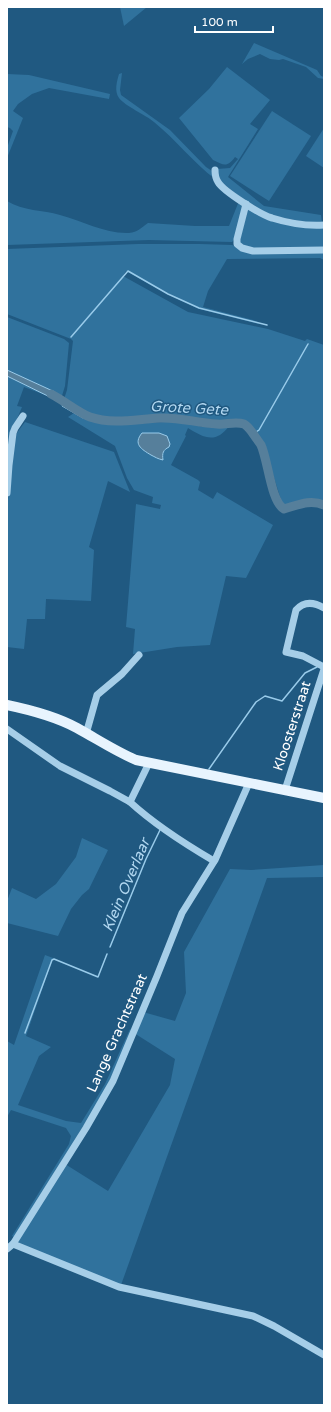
<svg xmlns="http://www.w3.org/2000/svg" width="331" height="1412" font-family="'Varela Round',sans-serif">
  <style>
    .green { fill: #30729d; fill-rule: evenodd }
    .water { fill: #567f9b; stroke: #99cbea }
    .lines { fill: none; stroke-linecap: round; stroke-linejoin: round }
    .stream { stroke: #99cbea; stroke-width: 1.5 }
    .river { stroke: #567f9b; stroke-width: 9 }
    .minor { stroke: #a6cee8; stroke-width: 7 }
    .major { stroke: #e8f4fe; stroke-width: 10 }
    .labels { text-anchor: middle; dominant-baseline: central; stroke-width: 3; stroke-linejoin: round; paint-order: stroke }
    .street-label { font-size: 14px; fill: #fff; stroke: #205981 }
    .water-label { font-size: 15px; font-style: italic; fill: #b1d7f0; stroke: #205981 }
  </style>
  <rect width="100%" height="100%" fill="#205981"/>
  <g class="green">
    <polygon points="120,7 147,7 124,26"/>
    <polygon points="254,43 317,70 321,76 324,77 324,79 318,78 306,67 283,59 279,60 270,59 260,54 248,59 242,64"/>
    <path d="M227,67L270,100L250,124L258,129L228,177L264,206L321,215L322,223H311L268,215L236,194L219,180L217,169L230,168L238,159L235,157C227,168 224,165 213,160L179,118L209,89Z"/>
    <path d="M122,73L120,90L121,95L170,130L206,167L212,171L215,179C193,162 176,140 154,122C146,115 125,106 119,98C114,91 117,81 119,74Z"/>
    <polygon points="7,74 29,75 110,94 109,99 49,88 32,94 18,104 13,111 23,118 7,158 7,148 13,131 10,128 7,127"/>
    <polygon points="272,111 311,136 269,201 230,176"/>
    <polygon points="324,128 324,168 306,156"/>
    <path d="M7,201C23,211 43,210 60,215C83,221 105,234 129,233C138,232 141,228 148,223L195,226H229L239,201L243,204L234,240L232,242L149,240L7,245Z"/>
    <polygon points="248,209 258,214 324,226 324,249 251,249 239,243"/>
    <path d="M138,244H200L232,245L240,248L324,252V260L320,258L227,259L208,291L203,307L253,320L258,322L259,324L199,309L167,294L126,271L123,276L188,312L268,329L305,341L307,339L324,345V502C311,496 296,503 283,506L265,449L256,431L247,423L224,421L208,422L192,418L175,415L134,418H105L87,412L64,399L67,390L73,341L71,339L7,314V249Z"/>
    <polygon points="7,317 64,339 69,343 65,386 61,399 56,395 55,392 7,370"/>
    <polygon points="7,376 45,395 24,387 17,406 22,407 14,426 7,471"/>
    <path d="M74,413L95,422L133,424L179,421L203,427L229,426C216,444 204,438 188,428L185,435L186,436L171,465L198,480L200,482L198,490L213,499L217,492L273,525L246,578L226,576L210,645L177,647L133,654L135,629L126,627L136,504L160,509L161,505L152,503L153,497L134,490L127,478L115,446L68,417ZM148,433L163,434L167,436L170,444C165,449 162,452 163,459Z"/>
    <polygon points="25,422 114,452 130,492 108,481 89,547 94,550 91,601 46,599 45,619 27,619 24,649 7,647 7,511 12,455 16,434"/>
    <polygon points="82,838 108,850 89,889 82,895 71,909 58,936 7,923 7,901 12,888 36,899 56,884 76,857"/>
    <polygon points="324,865 324,877 267,878 121,1285 19,1244 18,1241 65,1164 108,1191 170,1085 175,1059 134,1033 143,1012 175,1021 186,993 184,952 230,869 251,870"/>
    <polygon points="45,955 53,958 26,1036 51,1047 39,1056 18,1105 66,1121 81,1123 105,1084 130,1029 132,1031 103,1095 14,1237 12,1236 69,1144 71,1136 66,1128 11,1110 7,1117 7,1041 14,1045"/>
  </g>
  <g class="water">
    <polygon points="7,370 55,392 56,395 61,399 60,402 7,376"/>
    <polygon points="64,399 87,412 83,418 62,406 63,404 62,403"/>
    <path d="M142,433H159L167,436L170,444L169,447C163,450 162,453 163,460C158,459 155,457 151,455C141,449 133,444 142,433Z"/>
  </g>
  <g class="lines">
    <g class="stream">
      <polyline points="71,337 128,271 168,294 199,308 267,325"/>
      <polyline points="253,434 259,430 308,344"/>
      <polyline points="209,769 256,702 265,696 282,701 305,673 317,667"/>
      <polyline points="110,947 146,859 160,830"/>
      <polyline points="25,1033 52,960 54,959 98,977 107,954"/>
    </g>
    <path class="river" d="M51,394C63,400 79,413 90,417C113,425 137,419 160,418C179,417 197,423 217,424C225,425 235,421 244,424C248,426 251,431 254,435C256,438 259,442 261,445C268,460 271,502 284,509C298,505 310,499 324,505"/>
    <g class="minor">
      <path d="M215,170C215,174 216,179 218,182C223,191 261,215 272,218C288,223 308,226 324,225"/>
      <polyline points="246,204 237,239 237,244 242,248 253,251 324,250"/>
      <polyline points="7,493 9,465 13,433 15,428 23,416"/>
      <path d="M324,608C314,602 304,601 296,610L286,652L303,656L324,667"/>
      <polyline points="7,729 60,766 110,791 130,802"/>
      <polyline points="86,734 97,695 122,674 139,655"/>
      <path d="M149,763L130,802C155,825 185,844 214,861"/>
      <polyline points="285,790 324,669"/>
      <polyline points="13,1244 119,1287 253,1316 274,1326 324,1355"/>
      <polyline points="7,1249 13,1244 86,1128 113,1081 157,976 182,913 215,860 249,783"/>
    </g>
    <path class="major" d="M7,705C31,710 55,716 77,728C97,739 115,751 136,760L324,798"/>
  </g>
  <g class="labels">
    <g class="street-label">
      <text transform="translate(292 726) rotate(-72)">Kloosterstraat</text>
      <text transform="translate(117 1033) rotate(-66)">Lange Grachtstraat</text>
    </g>
    <g class="water-label">
      <text transform="translate(189 408) rotate(3)">Grote Gete</text>
      <text transform="translate(126 885) rotate(-67)">Klein Overlaar</text>
    </g>
  </g>
  <rect width="331" height="1412" fill="none" stroke="#ffffff" stroke-width="16"/>
  <path d="M195 26v6h78v-6" fill="none" stroke="#ffffff" stroke-width="2"/>
  <text x="201" y="26" font-size="12" fill="#ffffff" stroke="#205981" stroke-width="3" paint-order="stroke">100 m</text>
</svg>
